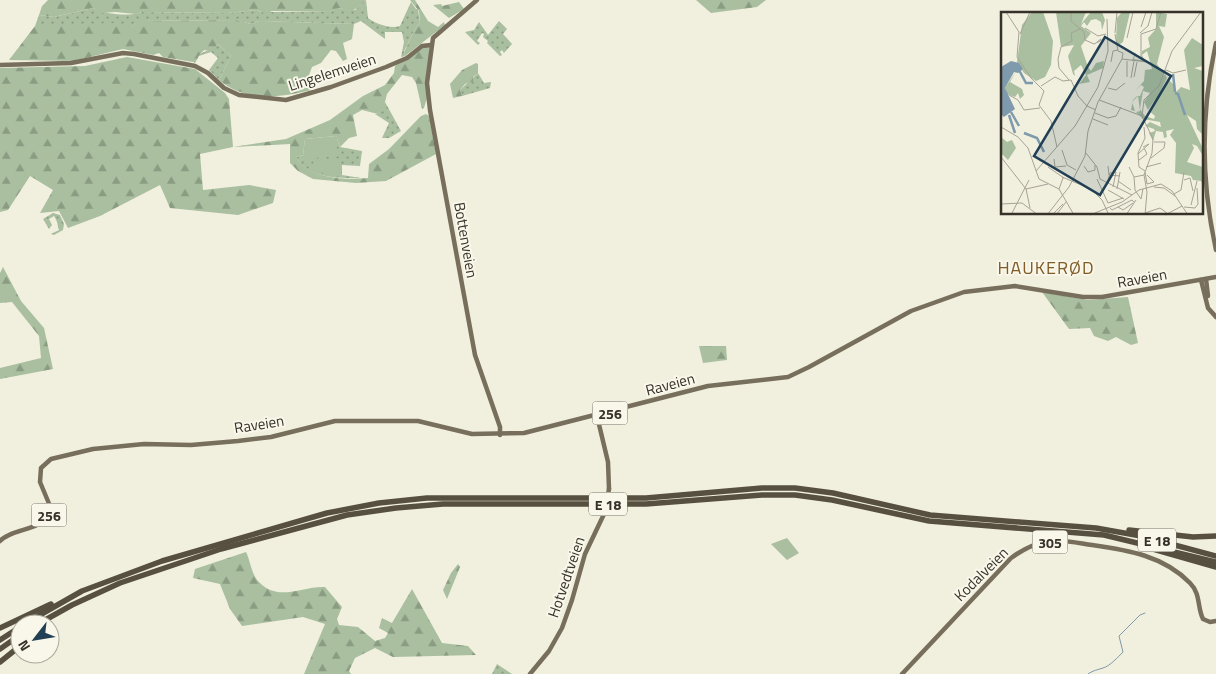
<svg xmlns="http://www.w3.org/2000/svg" width="1216" height="674" font-family="'Titillium Web',sans-serif">
  <style>
    .grass { fill: url(#grass-dots) }
    .forest { fill: url(#forest-firs) }
    .pitch { fill: #a9bf9f }
    .lines { fill: none; stroke-linecap: round; stroke-linejoin: round }
    .stream { stroke: #7f9aac; stroke-width: 1 }
    .major { stroke: #776f5c; stroke-width: 4.5 }
    .highway { stroke: #575041; stroke-width: 5.5 }
    .major-bridge { stroke: #776f5c; stroke-width: 4.5 }
    .labels { text-anchor: middle; dominant-baseline: central; stroke-width: 4; stroke-linejoin: round; paint-order: stroke }
    .shield { fill: #f9f7ea; stroke: #706d64; stroke-width: 1 }
    .shield-label { font-size: 14px; font-weight: bold; fill: #36322a }
    .street-label { font-size: 15px; fill: #36322a; stroke: #f9f7ea }
    .quarter-label { font-size: 18px; letter-spacing: 1px; fill: #805c28; stroke: #f9f7ea }
    .inset-river { fill: none; stroke: #7f9aac; stroke-width: 2.5 }
    .inset-road { fill: none; stroke: #a6a396; stroke-width: 1 }
    .view { fill: #224055; fill-opacity: 0.15; stroke: #224055; stroke-width: 2.5 }
    .inset-edge { fill: none; stroke: #36322a; stroke-width: 2.5 }
  </style>
  <defs>
    <pattern id="grass-dots" width="8" height="8" patternUnits="userSpaceOnUse" patternTransform="scale(1.25)"><rect width="8" height="8" fill="#a9bf9f"/><path d="M2 2h.1M6 6h.1" fill="none" stroke="#8a9c82" stroke-width="1.8" stroke-linecap="round"/></pattern>
    <pattern id="forest-firs" width="22" height="20" patternUnits="userSpaceOnUse" patternTransform="scale(1.25)"><rect width="22" height="20" fill="#a9bf9f"/><path d="M5 1l3.5 6h-7zM16 11l3.5 6h-7z" fill="#8a9c82"/></pattern>
  </defs>
  <rect width="100%" height="100%" fill="#f1efde"/>
  <g class="grass">
    <path d="M366,0L368,18C376,24 390,29 400,26L411,2L416,9H418L420,23C412,31 410,41 404,51L405,56L401,57L404,42L402,32H385V39L361,21L354,24L259,21L251,24L236,20L139,21L132,27L35,26L39,15L54,17L93,8C103,14 129,17 142,12L227,13L257,10L261,12H330L336,8L355,10Z"/>
    <polygon points="499,21 507,29 503,34 512,44 504,53 502,50 500,52 502,55 500,56 487,43 488,41 483,37 484,34 482,33 477,41 480,43 478,45 465,32 474,30 479,22 488,35"/>
    <path d="M218,44L231,56L219,80L209,70L218,58L211,52L199,56L195,63L193,62C200,50 210,52 218,44Z"/>
    <polygon points="478,73 484,83 491,82 490,88 462,96 460,90"/>
    <polygon points="385,102 401,131 389,138 382,138 389,123 375,114 378,114"/>
    <path d="M336,136L340,147L362,151L360,166L342,165V175L361,178C337,178 310,179 296,157L303,155L306,159Z"/>
    <path d="M53,213L60,215L64,224L63,230L54,235L51,234L59,230C57,224 58,222 54,216L49,219L52,225L49,229L43,219Z"/>
    <polygon points="497,664 512,674 492,674"/>
  </g>
  <g class="forest">
    <path d="M48,0H366C352,14 353,10 337,8L330,12L272,11L266,14L257,10L227,13L142,12L136,14L115,12L101,13L93,8L54,17L39,15L42,6Z"/>
    <path d="M410,0H415L428,21L438,27L444,22L445,25L405,56L404,52C410,41 412,31 420,23L419,11Z"/>
    <polygon points="696,0 766,0 757,7 711,13"/>
    <polygon points="459,2 464,9 449,18 433,5 441,4 442,6"/>
    <path d="M236,20L251,24L259,21L354,24L352,39L343,43L347,59L343,61L336,51L331,50L321,63L312,67L309,75L315,79L310,86L311,90C280,98 245,102 219,80L231,56L218,44L211,51L204,50L193,62L163,57L159,53L153,55L123,49L73,61L9,60L35,26L115,23L132,27L138,21Z"/>
    <path d="M430,45L428,95L424,108L422,109L416,83L412,77L402,75L387,94L384,106L378,114L362,110L353,115L357,136L349,138L340,147L336,136L305,139L303,155L296,157C310,179 343,180 368,178L369,164L389,149L421,116L426,114L429,116L436,154L386,181L356,183L313,179L298,171L290,163V144L233,147L200,154L203,190L249,185L276,190L273,203L238,215L170,208L160,185L100,216L68,228L59,211L40,213L53,190L30,176L8,210L0,212V68L85,66L127,57L195,69L225,93L229,99L233,147L286,139L330,120L363,96L385,85L394,73L395,66L420,47Z"/>
    <polygon points="476,63 478,64 478,73 473,77 473,81 465,84 460,90 462,96 453,98 450,84 462,70"/>
    <polygon points="3,267 21,301 44,328 53,369 0,379 0,368 41,358 39,336 12,302 0,303 0,273"/>
    <polygon points="1042,292 1088,300 1128,297 1138,343 1131,345 1116,337 1108,341 1094,336 1090,328 1069,329"/>
    <polygon points="699,346 726,346 727,360 703,363"/>
    <path d="M246,552C250,560 252,575 258,581C278,603 301,586 325,587L342,607L337,619L339,625L358,627L375,641L385,638L388,633L379,628L382,618L392,623L412,589L442,643L468,646L476,655L393,657L375,648L355,658L349,671L351,674H304L325,624L303,617L242,626L230,609L220,584L193,578L195,569Z"/>
    <polygon points="458,564 460,567 447,599 443,590 451,573"/>
  </g>
  <g class="pitch">
    <polygon points="336,136 338,156 305,159 303,155 305,139"/>
    <polygon points="338,158 340,175 326,174 314,170 313,161"/>
    <polygon points="787,538 799,553 787,560 771,544"/>
  </g>
  <g class="lines">
    <path class="stream" d="M1088,674C1094,670 1097,670 1103,668C1110,666 1118,657 1123,652L1119,636L1140,615L1145,613"/>
    <g class="major">
      <polyline points="477,0 433,38 427,83 430,110 475,355 500,427 500,435"/>
      <path d="M1216,43C1201,111 1201,182 1216,250"/>
      <polyline points="0,65 71,63 123,53 134,54 195,66 208,73 224,88 239,95 286,100 331,87 386,67 407,58 422,46 431,45"/>
      <polyline points="1206,279 1208,296"/>
      <polyline points="1201,280 1208,308 1216,317"/>
      <polyline points="597,416 608,462 609,489"/>
      <path d="M0,541C14,526 51,532 50,506L40,482L41,468L51,459L93,449L144,444L191,445L238,441L271,437L335,421H418L472,434L524,433L708,386L788,377L809,367L911,311L964,292L1015,286L1083,297H1102L1216,277"/>
      <polyline points="530,674 549,651 562,628 572,600 585,554 605,512"/>
      <path d="M902,674L1011,558C1022,550 1033,544 1046,542C1061,539 1077,543 1092,545C1128,550 1164,556 1190,583C1201,594 1197,607 1203,619L1210,622L1216,621"/>
    </g>
    <g class="highway">
      <polyline points="1129,530 1193,537 1216,536"/>
      <polyline points="1153,549 1216,567"/>
      <polyline points="24,624 82,591 162,561 327,513 379,503 427,498 646,498 762,488 795,488 833,493 930,515 1096,528 1141,536 1216,556"/>
      <polyline points="38,624 72,605 120,583 221,549 347,515 396,508 443,504 646,504 762,495 795,495 832,500 929,521 1104,535 1216,562"/>
      <polyline points="0,628 51,604"/>
      <polyline points="0,640 20,627"/>
      <polyline points="0,649 20,635"/>
      <polyline points="0,662 20,646"/>
    </g>
    <polyline class="major-bridge" points="605,512 609,489"/>
  </g>
  <g class="labels">
    <g class="shield">
      <rect x="592.5" y="401.5" width="35" height="23" rx="4"/>
      <rect x="589" y="492.5" width="38" height="23" rx="4"/>
      <rect x="31.5" y="503.5" width="35" height="23" rx="4"/>
      <rect x="1138" y="528.5" width="38" height="23" rx="4"/>
      <rect x="1032.5" y="530.5" width="35" height="23" rx="4"/>
    </g>
    <g class="shield-label">
      <text x="610" y="413">256</text>
      <text x="608" y="504">E 18</text>
      <text x="49" y="515">256</text>
      <text x="1157" y="540">E 18</text>
      <text x="1050" y="542">305</text>
    </g>
    <g class="street-label">
      <text transform="translate(332 72) rotate(-18)">Lingelemveien</text>
      <text transform="translate(466 240) rotate(80)">Bottenveien</text>
      <text transform="translate(1142 278) rotate(-10)">Raveien</text>
      <text transform="translate(670 384) rotate(-15)">Raveien</text>
      <text transform="translate(259 424) rotate(-9)">Raveien</text>
      <text transform="translate(981 574) rotate(-45)">Kodalveien</text>
      <text transform="translate(566 577) rotate(-71)">Hotvedtveien</text>
    </g>
    <g class="quarter-label">
      <text x="1046" y="267">HAUKERØD</text>
    </g>
  </g>
  <g transform="translate(1001 12)">
    <rect width="202" height="202" fill="#f1efde"/>
    <path d="M15,59L9,70L21,77L23,83L19,87L17,81L14,85L6,82L4,76Z" fill="#a9bf9f"/>
    <path d="M31,0H42L52,29L50,53L44,65L35,69L23,61L16,50L21,13ZM55,0H85L80,12L90,0H101L104,8L101,18L100,10L95,7L90,8L86,14L83,10L80,14L90,21L80,34L87,55L90,59L95,51L103,49L102,56L86,63L89,70L78,72L85,63L80,53L73,59L74,64L72,62L67,44L73,33L60,35ZM121,0H129L122,30L118,33L115,30L116,6ZM155,0L166,2L164,15L158,14L163,25L156,52L160,58H165L162,64L164,62L166,66L157,84L167,67L173,73L174,81L180,75L189,78L183,38L191,26L202,33V54L193,56L202,59V123L196,117L195,109L186,103L203,139L202,144L196,134L191,132L193,136L186,150L202,155V173L200,169L192,168L190,164L174,161L175,131L169,123L173,117L165,119L166,125L163,126L162,120L155,119L152,129L148,121L154,119L153,117L144,114L149,110L160,115L159,110L142,107L135,100L139,99L137,84L131,90L134,99L130,98L132,88L136,84H139L143,75L140,73L134,79L143,69L144,58L151,57L146,39L141,43L144,49H136L131,48L135,40L133,47L140,48L141,39L149,35L147,26L155,17ZM142,79L149,81L143,90L147,98L156,85L148,99L154,104L153,107L144,104L139,97ZM0,125L6,130L11,128L15,136L7,148L0,141Z" fill="#a9bf9f" fill-rule="evenodd"/>
    <path d="M10,49L18,51L22,57L17,61L13,60L4,76L14,97L3,105L0,102V55Z" fill="#7f9aac"/>
    <path class="inset-river" d="M18,58L25,71H32M172,62L174,80M174,81L177,82L184,103M10,100L18,114M8,103L14,121M23,121L36,126L43,140"/>
    <path class="inset-road" d="M5,0L18,20L16,45L30,66L43,79L38,93L50,109L56,135M70,1V9L83,20L84,28L93,32L99,29L100,27L96,30M140,15L145,0M84,16L97,24L105,22M114,21L116,0M139,21L147,14L151,0M19,22L29,0M140,22V47M140,22L155,17L160,0M126,26L132,0M121,47L146,50M126,49V65M110,50L112,39L117,38M165,58L172,61L185,58M133,65L136,50M130,66L133,49M68,68L58,56L57,47L60,35L71,29L70,21L79,17M40,74L54,65L62,69L70,68L77,84L86,94L95,98M107,76L115,78L124,71M8,83L17,88L23,98L39,96M98,88L141,104M94,101L107,106L115,104L120,95M92,107L107,113M0,115L17,125L27,136L38,167L58,177M143,115L144,126L137,141L138,155L144,159M61,138L66,153L75,158M85,141L96,155L99,167L131,183M137,142L148,132L142,135M0,145L25,177M150,146L163,136L164,130H153M53,147L54,155L65,154M138,148L146,142L143,136M83,154L87,160L94,158V153M107,154L108,163L119,164M47,155L63,166M128,155L133,165L143,163M145,155L160,151M35,159L74,114L97,75L107,39L106,7M144,160L146,172L153,170L146,163M61,165L90,177L101,188L108,203M133,165L134,178L140,187L142,177M62,166L58,177L73,203M96,167L107,191L122,186M107,168L109,161L115,160L112,175M183,168L189,166L192,179M117,169L130,178M153,175L163,176L174,184M116,177L119,160M107,178L123,187M173,182L180,178L183,160M0,192L21,191L37,203M190,193L196,169M117,195L122,198L132,191M183,195L194,196L197,192L196,176M29,196L25,177L47,172M109,196L111,198L131,188L133,190M144,201L159,196L166,201M10,203L28,168M46,203L68,175L84,144L87,119L97,90L121,47L122,41L117,39L114,22M51,203L62,192M55,203L65,190M89,203L121,190L138,178L160,172L171,179L187,203M125,203L135,188M144,203L146,180L143,163L151,141L152,127L141,104L143,88L158,74L171,39L200,0M164,203L181,194"/>
    <path class="view" d="M104,25L170,64L99,183L33,144Z"/>
    <rect width="202" height="202" class="inset-edge"/>
  </g>
  <g transform="translate(35 639) rotate(239)"><circle r="24" fill="#f9f7ea" stroke="#aba89d"/>
  <path d="M0-4L9 19L0 12L-9 19Z" fill="#224055"/>
  <text y="-8" font-size="14" font-weight="bold" text-anchor="middle" fill="#36322a">N</text>
  </g>
</svg>
